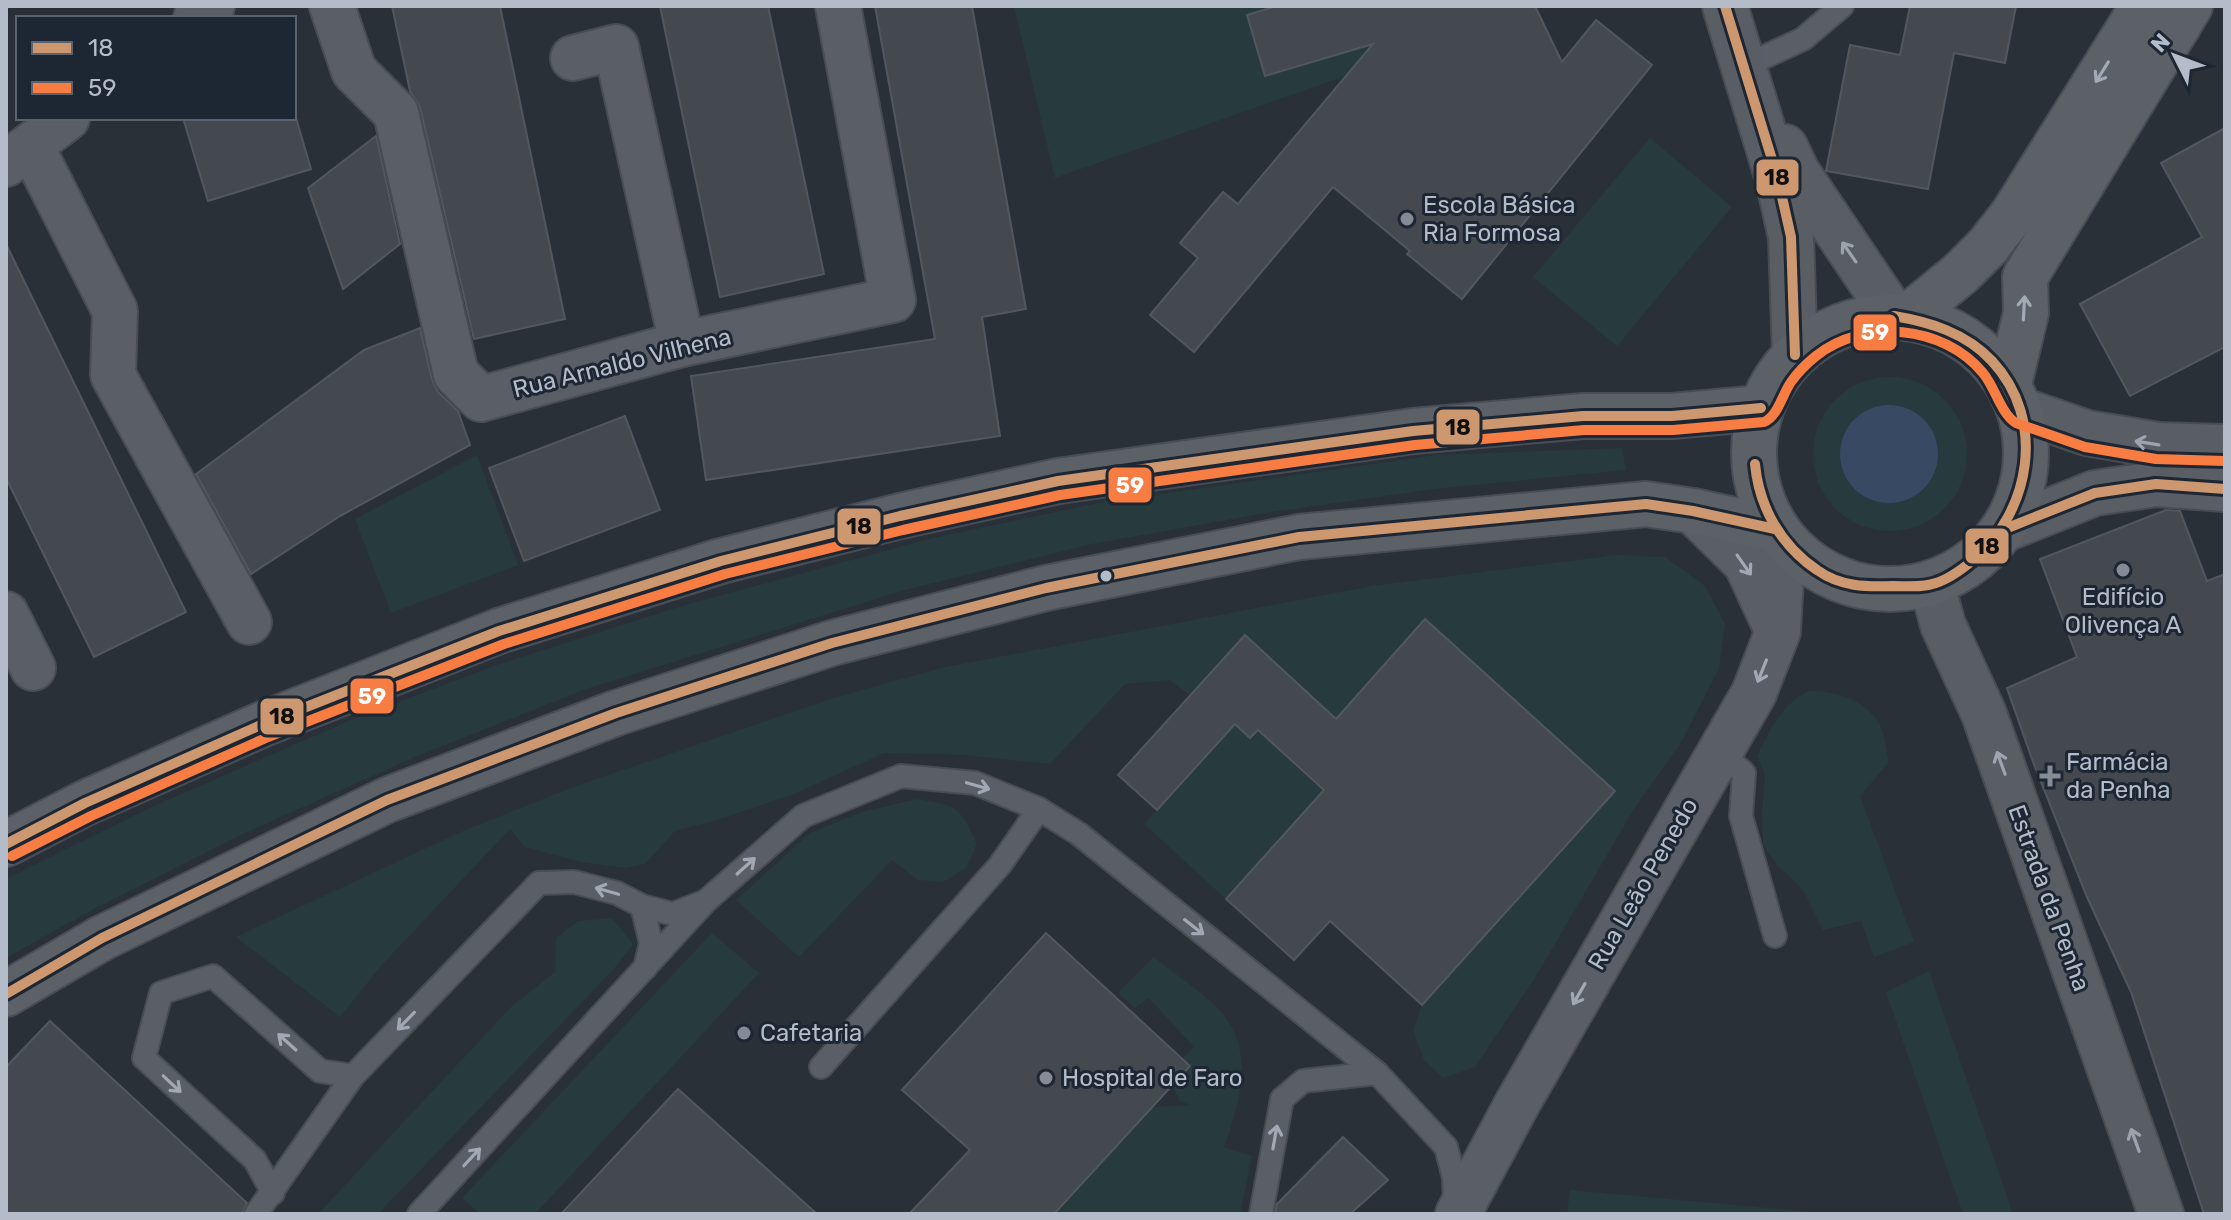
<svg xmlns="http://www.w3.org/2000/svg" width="2231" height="1220" font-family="Rubik,sans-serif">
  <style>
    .green { fill: #273a3e }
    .water { fill: #384963 }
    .building { fill: #444950; stroke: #52575f; stroke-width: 2 }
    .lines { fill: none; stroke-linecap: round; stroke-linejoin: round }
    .lane-casing { stroke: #484c53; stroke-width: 26 }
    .street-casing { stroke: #484c53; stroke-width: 48 }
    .secondary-casing { stroke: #484c53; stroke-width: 48 }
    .primary-casing { stroke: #484c55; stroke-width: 48 }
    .lane { stroke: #5a5e66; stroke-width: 22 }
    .street { stroke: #5a5e66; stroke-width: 44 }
    .secondary { stroke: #595d64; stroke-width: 44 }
    .primary { stroke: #5c6168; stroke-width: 44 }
    .bus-1-casing { stroke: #1d2633; stroke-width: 16 }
    .bus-2-casing { stroke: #1d2633; stroke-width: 16 }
    .bus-1 { stroke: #cd976f; stroke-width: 10 }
    .bus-2 { stroke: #f77d43; stroke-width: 10 }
    .oneway { stroke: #a2aab6 }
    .oneway2 { stroke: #9da4b0 }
    .oneway3 { stroke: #a2a9b5 }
    .poi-dot { fill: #848b96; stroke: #1d2633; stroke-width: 3 }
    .bus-dot { fill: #b4bcc9; stroke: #1d2633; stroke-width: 3 }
    .labels { text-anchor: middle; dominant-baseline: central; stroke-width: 6; stroke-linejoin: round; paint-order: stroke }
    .poi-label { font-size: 24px; fill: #b4bcc9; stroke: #1d2633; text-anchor: start }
    .street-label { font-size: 24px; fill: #b4bcc9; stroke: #1d2633 }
    .line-badge { stroke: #1d2633; stroke-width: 3 }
    .badge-label { font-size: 22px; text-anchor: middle; font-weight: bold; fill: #fff }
    .pale-badge-label { font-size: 22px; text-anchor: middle; font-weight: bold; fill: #111 }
  </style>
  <rect width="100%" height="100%" fill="#2a3038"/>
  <g class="green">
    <polygon points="1014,6 1354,6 1377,65 1055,178"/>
    <polygon points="1650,138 1732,207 1617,346 1533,277"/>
    <circle cx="1890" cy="454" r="77"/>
    <polygon points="1622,448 1626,470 1434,489 1266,513 1092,544 905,590 586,689 415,757 243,834 92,910 6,958 6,879 145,810 346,722 499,664 685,605 929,539 1103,502 1436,455"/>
    <polygon points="477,455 518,565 391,613 355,519"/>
    <polygon points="1616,555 1665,557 1705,586 1725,624 1719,668 1682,741 1634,809 1535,978 1475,1067 1443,1078 1424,1060 1413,1030 1422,1005 1615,791 1425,620 1296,764 1324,790 1226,899 1144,824 1235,724 1251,738 1299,685 1245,635 1189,695 1170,680 1125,684 1050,764 964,755 884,753 794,794 717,820 675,831 645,864 626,868 581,862 525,847 510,829 380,967 340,1017 236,937 463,831 573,787 834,698 941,668 1372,586"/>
    <path d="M1809,691C1836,691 1865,699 1880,725C1885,735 1886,751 1889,762L1860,796L1914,942L1874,957L1861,921L1823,930L1803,890L1777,865L1763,845L1762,813L1765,775L1757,756C1770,730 1782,703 1809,691Z"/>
    <path d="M917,799C958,806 960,806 977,844L966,868L943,882L918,880L892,860L799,957L736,900L810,833L862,812Z"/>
    <polygon points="612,918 633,944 614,969 378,1214 318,1214 511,1007 555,972 556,938 578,921"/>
    <polygon points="712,933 759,973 535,1214 480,1214 462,1198"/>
    <path d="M1154,957C1174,974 1211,997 1225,1017C1254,1054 1239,1106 1224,1147L1252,1156L1240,1214H1054L1152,1107L1190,1105L1180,1101L1166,1075L1194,1047L1149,998L1135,1008L1118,993Z"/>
    <polygon points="1929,971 2013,1214 1963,1214 1886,992"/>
    <polygon points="1570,1190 1835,1214 1567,1214"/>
  </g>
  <circle class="water" cx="1889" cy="454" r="49"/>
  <g class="building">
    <polygon points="392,6 500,6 565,319 474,339 420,107 410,91"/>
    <polygon points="660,6 768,6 824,274 720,297"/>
    <polygon points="875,6 972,6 1026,309 982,317 1000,436 706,480 691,376 935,339"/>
    <polygon points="1277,6 1535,6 1562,62 1596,20 1652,65 1462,299 1407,254 1410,251 1333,187 1194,352 1150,315 1198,258 1180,243 1223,192 1238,204 1373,44 1265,76 1247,15"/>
    <polygon points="1910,6 2016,6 2005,63 1954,53 1928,189 1826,171 1850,45 1900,55"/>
    <polygon points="183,118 296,118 311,169 208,201"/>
    <polygon points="2225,128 2225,347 2130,396 2080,304 2202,237 2161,163"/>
    <polygon points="376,136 400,244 343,289 308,188"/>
    <polygon points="6,244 186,612 94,657 6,478"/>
    <polygon points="420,328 432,380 438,392 458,411 470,445 340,516 251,574 196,474 364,350"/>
    <polygon points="625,416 660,510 524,561 489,468"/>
    <polygon points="2166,510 2180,511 2207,581 2225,574 2225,1214 2204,1214 2131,992 2087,897 2033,762 2007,688 2077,657 2040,559"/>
    <polygon points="1425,619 1615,791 1422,1005 1330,921 1294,960 1226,899 1324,790 1258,730 1250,738 1235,724 1157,810 1118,775 1245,635 1336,719"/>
    <polygon points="1046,933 1190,1066 1054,1214 909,1214 970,1150 902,1090"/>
    <polygon points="50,1021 247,1203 242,1214 6,1214 6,1067"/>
    <polygon points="678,1089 817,1214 561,1214"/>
    <polygon points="1343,1137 1388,1180 1350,1214 1275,1214 1277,1204"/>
  </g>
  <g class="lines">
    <defs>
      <g id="lane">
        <polyline points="1745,66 1803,39 1842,6"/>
        <polyline points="1719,751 1744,773 1741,816 1775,936"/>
        <polyline points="642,906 651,943 645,968"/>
        <polyline points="821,1067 1000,865 1039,809"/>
        <polyline points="273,1193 255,1160 144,1058 161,993 213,976 320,1071 353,1076"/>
        <polyline points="256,1214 353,1076 539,883 574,882 617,893 642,906 673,914 701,903"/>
        <polyline points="419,1214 706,901 803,816 901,776 975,783 1039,809 1079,834 1377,1073 1446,1147 1454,1178 1455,1204"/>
        <polyline points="1261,1214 1282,1099 1303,1081 1377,1073"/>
      </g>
      <g id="street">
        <polyline points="332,6 354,71 396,113 456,374 481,399 682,344 893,300 838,6"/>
        <polyline points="196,18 212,6"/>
        <polyline points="573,58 616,47 682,344"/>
        <polyline points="31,146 115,311 113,375 249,622"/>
        <polyline points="6,164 67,118"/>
        <polyline points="1693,511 1746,563 1776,628"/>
        <polyline points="6,614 33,668"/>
        <polyline points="1458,1214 1517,1104 1754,693 1778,631 1783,540"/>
      </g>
      <g id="secondary">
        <polyline points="1725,6 1778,179 1791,237 1795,355"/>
        <polyline points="1785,147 1797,172 1894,316"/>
        <polyline points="2021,410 2087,433 2158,445 2225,447"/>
        <polyline points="2005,529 2095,493 2156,484 2225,489"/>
        <polyline points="1932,585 1943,625 1984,714 2161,1214"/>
      </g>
      <g id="primary">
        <circle cx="1890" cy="453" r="136"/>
        <polyline points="1906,318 1961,273 1988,246 2013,214 2143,6"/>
        <polyline points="2009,384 2026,313 2025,277 2190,6"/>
        <polyline points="6,844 85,803 263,724 499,631 721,561 900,516 1058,481 1413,431 1583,416 1672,416 1761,408"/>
        <polyline points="6,994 102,938 387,800 616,713 832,643 1046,588 1299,537 1646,504 1693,511 1775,529"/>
      </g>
    </defs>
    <use href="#lane" class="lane-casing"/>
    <use href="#street" class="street-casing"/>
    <use href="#secondary" class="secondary-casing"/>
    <use href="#primary" class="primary-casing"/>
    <use href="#lane" class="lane"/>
    <use href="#street" class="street"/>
    <use href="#secondary" class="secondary"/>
    <use href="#primary" class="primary"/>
    <defs>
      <g id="bus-1">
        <polyline points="1725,6 1778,179 1791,237 1795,355"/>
        <path d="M1755,464C1759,507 1781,546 1817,570C1841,587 1866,587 1893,586C1907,586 1922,588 1936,583C1949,579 1961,570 1972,561C2031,512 2047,420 1992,361C1966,333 1930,322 1894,316"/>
        <polyline points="2005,529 2095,493 2156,484 2225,489"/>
        <polyline points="6,844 85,803 263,724 499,631 721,561 900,516 1058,481 1413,431 1583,416 1672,416 1761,408"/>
        <polyline points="6,994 102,938 387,800 616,713 832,643 1046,588 1299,537 1646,504 1693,511 1775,529"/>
      </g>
      <path id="bus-2" d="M12,856L91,816L268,737L504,644L725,574L903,530L1060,495L1415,445L1584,430H1673L1764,422C1778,416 1782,395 1791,382C1798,372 1806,364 1816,356C1863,318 1944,325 1983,373C1995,387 2001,414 2016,423L2085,447L2156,459L2225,461"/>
    </defs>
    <use href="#bus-1" class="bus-1-casing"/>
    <use href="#bus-2" class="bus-2-casing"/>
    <use href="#bus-1" class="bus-1"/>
    <use href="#bus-2" class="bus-2"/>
  </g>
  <defs><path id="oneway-shaft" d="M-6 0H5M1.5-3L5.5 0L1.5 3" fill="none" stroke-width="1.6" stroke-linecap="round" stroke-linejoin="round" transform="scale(2)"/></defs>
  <g class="oneway">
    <use href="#oneway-shaft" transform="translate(2102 72) rotate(122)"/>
    <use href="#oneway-shaft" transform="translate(2024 308) rotate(-87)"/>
  </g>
  <g class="oneway2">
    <use href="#oneway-shaft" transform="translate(1849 252) rotate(-125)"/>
    <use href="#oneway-shaft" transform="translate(2147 443) rotate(-171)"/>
    <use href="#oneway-shaft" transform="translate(2001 763) rotate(-110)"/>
    <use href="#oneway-shaft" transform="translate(2135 1140) rotate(-110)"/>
  </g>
  <g class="oneway3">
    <use href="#oneway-shaft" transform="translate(1744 565) rotate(55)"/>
    <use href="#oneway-shaft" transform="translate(1762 671) rotate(112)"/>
    <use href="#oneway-shaft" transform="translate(978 786) rotate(16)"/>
    <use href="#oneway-shaft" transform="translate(746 866) rotate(-42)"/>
    <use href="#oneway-shaft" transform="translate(607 891) rotate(-164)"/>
    <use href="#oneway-shaft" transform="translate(1194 927) rotate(38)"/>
    <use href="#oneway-shaft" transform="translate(1579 994) rotate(120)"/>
    <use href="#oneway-shaft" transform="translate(406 1021) rotate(134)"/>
    <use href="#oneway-shaft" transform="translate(287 1042) rotate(-138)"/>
    <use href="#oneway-shaft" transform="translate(172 1084) rotate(43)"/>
    <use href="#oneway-shaft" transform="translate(1275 1137) rotate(-80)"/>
    <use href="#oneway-shaft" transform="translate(472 1157) rotate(-47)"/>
  </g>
  <g class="poi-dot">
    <circle cx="1407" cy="219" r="8"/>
    <circle cx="2123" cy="570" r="8"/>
    <path d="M2046 764h8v8h8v8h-8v8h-8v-8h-8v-8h8z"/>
    <circle cx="744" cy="1033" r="8"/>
    <circle cx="1046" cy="1078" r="8"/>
  </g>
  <circle class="bus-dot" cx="1106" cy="576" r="7"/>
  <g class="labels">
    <g class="poi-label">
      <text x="1423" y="205">Escola Básica<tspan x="1423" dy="28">Ria Formosa</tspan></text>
      <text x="2123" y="597" text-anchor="middle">Edifício<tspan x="2123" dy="28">Olivença A</tspan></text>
      <text x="2066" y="762">Farmácia<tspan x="2066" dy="28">da Penha</tspan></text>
      <text x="760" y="1033">Cafetaria</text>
      <text x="1062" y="1078">Hospital de Faro</text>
    </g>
    <g class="street-label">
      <text transform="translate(622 363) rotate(-14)">Rua Arnaldo Vilhena</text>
      <text transform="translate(1643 884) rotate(-60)">Rua Leão Penedo</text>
      <text transform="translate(2049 898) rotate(70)">Estrada da Penha</text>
    </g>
  </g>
  <g class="line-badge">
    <rect x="1755" y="158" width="45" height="39" rx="8" fill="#cd976f"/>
    <rect x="1852" y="313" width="46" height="39" rx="8" fill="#f77d43"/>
    <rect x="1435" y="408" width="46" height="38" rx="8" fill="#cd976f"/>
    <rect x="1107" y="466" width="46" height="38" rx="8" fill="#f77d43"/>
    <rect x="836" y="507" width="46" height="39" rx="8" fill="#cd976f"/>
    <rect x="1964" y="527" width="46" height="38" rx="8" fill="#cd976f"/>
    <rect x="349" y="677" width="46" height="38" rx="8" fill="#f77d43"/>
    <rect x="259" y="697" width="46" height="39" rx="8" fill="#cd976f"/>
  </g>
  <g class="badge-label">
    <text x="1875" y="340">59</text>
    <text x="1130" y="493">59</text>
    <text x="372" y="704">59</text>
  </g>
  <g class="pale-badge-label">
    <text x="1777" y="185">18</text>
    <text x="1458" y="435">18</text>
    <text x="859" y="534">18</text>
    <text x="1987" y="554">18</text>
    <text x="282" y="724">18</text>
  </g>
  <rect width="2231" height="1220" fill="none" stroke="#b4bcc9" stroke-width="16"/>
  <rect x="16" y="16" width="280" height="104" fill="#1d2633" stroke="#59626f" stroke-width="2"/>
  <rect x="32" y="42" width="40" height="12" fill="#cd976f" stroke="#59626f" stroke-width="2"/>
  <text x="88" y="56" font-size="24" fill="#b4bcc9">18</text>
  <rect x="32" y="82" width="40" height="12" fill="#f77d43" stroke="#59626f" stroke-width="2"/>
  <text x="88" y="96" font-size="24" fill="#b4bcc9">59</text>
  <g transform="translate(2175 56) rotate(312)" stroke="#1d2633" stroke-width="6" paint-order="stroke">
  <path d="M0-6L14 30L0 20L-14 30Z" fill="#b4bcc9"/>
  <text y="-12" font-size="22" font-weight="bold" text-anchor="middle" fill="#b4bcc9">N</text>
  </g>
</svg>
